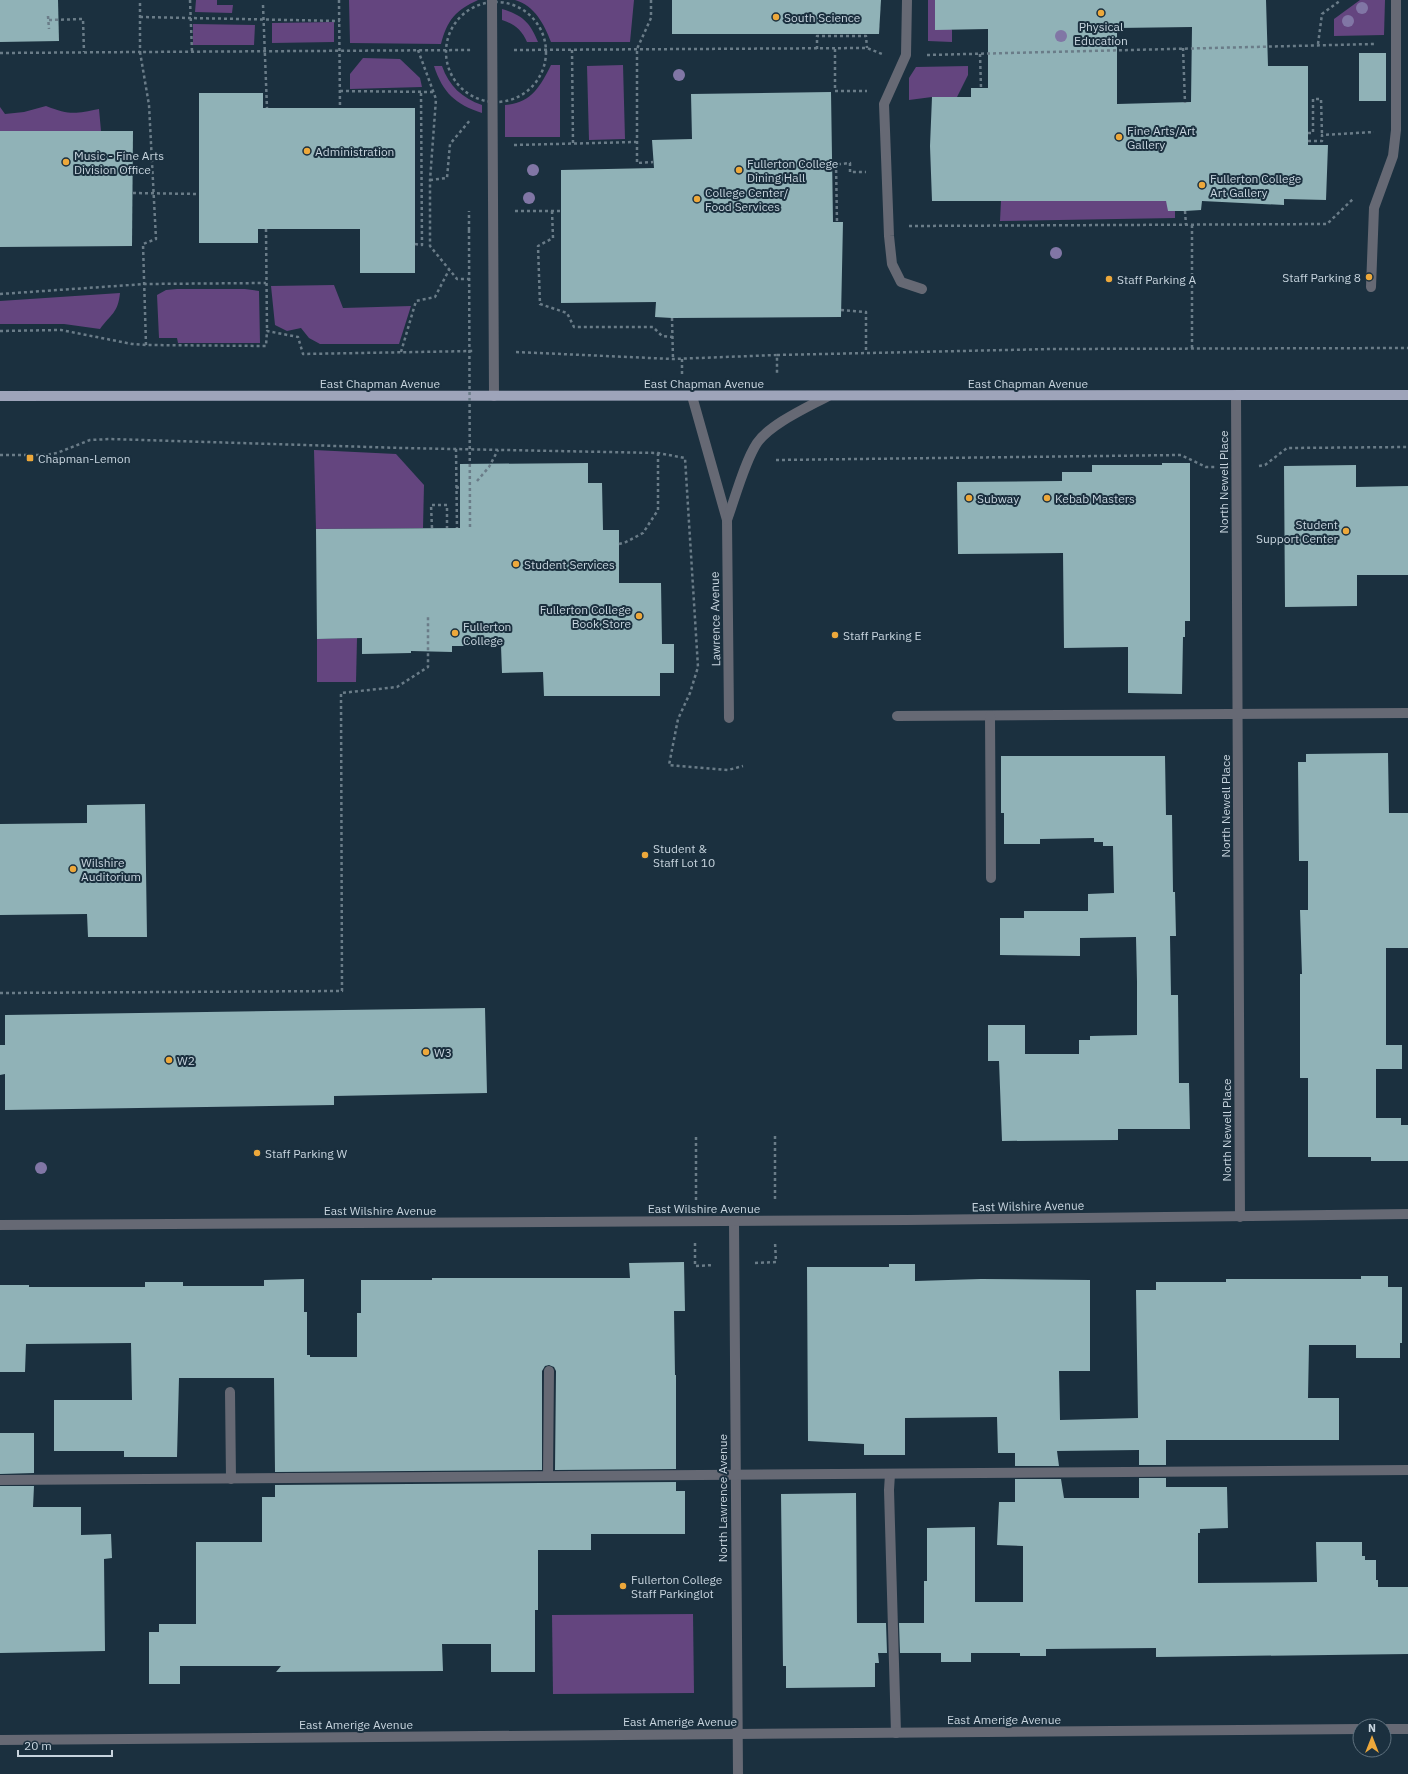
<svg xmlns="http://www.w3.org/2000/svg" width="1408" height="1774" font-family="'IBM Plex Sans',sans-serif">
  <style>
    .green { fill: #64457f }
    .building { fill: #90b2b7; fill-rule: evenodd }
    .lines { fill: none; stroke-linecap: round; stroke-linejoin: round }
    .path { stroke: #6a7c88; stroke-width: 2.5; stroke-dasharray: 3 3; stroke-linecap: butt }
    .minor { stroke: #666974; stroke-width: 10 }
    .major { stroke: #9ea4ba; stroke-width: 10 }
    .path-bridge { stroke: #6a7c88; stroke-width: 2.5; stroke-dasharray: 3 3; stroke-linecap: butt }
    .tree { fill: #8176a5 }
    .poi-dot { fill: #eda83b; stroke: #1b303f; stroke-width: 1.5 }
    .labels { text-anchor: middle; dominant-baseline: central; stroke-width: 4; stroke-linejoin: round; paint-order: stroke }
    .poi-label { font-size: 12px; fill: #c7d4de; stroke: #1b303f; text-anchor: start }
    .street-label { font-size: 12px; fill: #c7d4de; stroke: #1b303f }
  </style>
  <rect width="100%" height="100%" fill="#1b303f"/>
  <g class="green">
    <polygon points="196,0 217,0 217,5 233,5 232,13 195,12"/>
    <path d="M349,0H478C456,10 447,20 441,44L350,43Z"/>
    <path d="M515,0H634L630,42H551C544,24 535,6 515,0Z"/>
    <polygon points="928,0 935,0 952,30 952,42 928,41"/>
    <polygon points="1360,0 1385,0 1384,35 1334,36 1334,19"/>
    <path d="M502,9C522,15 530,22 538,42H527C522,30 514,24 502,20Z"/>
    <polygon points="334,22 334,42 272,43 272,23"/>
    <polygon points="193,24 255,25 254,45 193,45"/>
    <polygon points="363,58 400,59 420,78 422,87 350,89 350,74"/>
    <path d="M551,65H560V137H505V105C531,103 540,87 551,65Z"/>
    <polygon points="623,65 625,139 589,140 587,66"/>
    <path d="M434,66H442C449,86 462,98 482,105V113C455,104 443,93 434,66Z"/>
    <polygon points="968,66 968,75 957,97 932,97 909,100 909,78 916,67"/>
    <path d="M46,106C69,115 75,114 99,109L101,131H0V107L5,114L24,112Z"/>
    <polygon points="1001,201 1166,201 1175,211 1175,218 1000,221"/>
    <polygon points="334,285 343,308 411,306 399,344 320,344 309,338 301,328 287,331 275,325 271,286"/>
    <polygon points="177,289 245,289 259,291 260,343 178,343 177,338 159,338 157,295 166,290"/>
    <path d="M120,293C118,313 111,314 100,329L64,324H0V301Z"/>
    <polygon points="314,450 396,454 424,485 423,528 316,529"/>
    <polygon points="357,638 356,682 317,682 317,639"/>
    <polygon points="693,1614 694,1693 553,1694 552,1615"/>
  </g>
  <g class="building">
    <polygon points="0,0 58,0 59,41 0,42"/>
    <polygon points="672,0 881,0 879,34 672,34"/>
    <path d="M935,0H1266L1268,66H1308V145H1328L1326,200L1284,199V205L1202,201L1201,210L1185,211H1168L1166,201H932L930,146L932,97H971V88H988V29L935,30ZM1192,27L1191,102L1117,104V28Z"/>
    <rect x="1359" y="53" width="27" height="48"/>
    <polygon points="831,92 833,222 843,222 841,317 672,318 655,317 656,302 561,303 561,170 654,168 652,140 692,139 691,94"/>
    <polygon points="199,93 263,93 263,108 415,108 415,273 360,273 360,229 258,229 258,243 199,243"/>
    <polygon points="0,131 133,131 132,246 0,247"/>
    <polygon points="588,463 588,483 602,483 603,530 619,530 619,583 661,583 662,644 674,644 674,673 660,673 660,696 544,696 543,672 502,673 501,646 452,646 452,652 411,651 411,653 362,654 362,638 317,639 316,529 460,528 460,464"/>
    <polygon points="1162,463 1190,463 1190,621 1185,621 1185,637 1183,637 1182,694 1128,693 1128,647 1064,648 1063,553 958,554 957,482 1062,481 1062,472 1092,472 1092,465 1162,465"/>
    <polygon points="1356,465 1356,487 1408,486 1408,575 1357,575 1357,606 1285,607 1284,466"/>
    <polygon points="1388,753 1389,813 1408,813 1408,948 1386,948 1386,1045 1402,1045 1402,1069 1376,1069 1376,1118 1401,1118 1401,1125 1408,1125 1408,1161 1371,1161 1371,1157 1308,1157 1308,1078 1300,1078 1300,974 1302,974 1300,910 1308,910 1308,861 1299,861 1298,762 1306,762 1306,754"/>
    <polygon points="1001,756 1165,756 1166,815 1172,815 1173,892 1175,892 1176,936 1170,936 1171,995 1178,995 1179,1083 1189,1083 1190,1129 1118,1129 1118,1140 1002,1141 999,1061 988,1061 988,1025 1025,1025 1025,1054 1079,1054 1079,1040 1090,1040 1090,1036 1137,1035 1137,982 1136,937 1080,938 1080,956 1000,955 1000,918 1024,918 1024,911 1088,911 1088,894 1114,893 1113,846 1103,846 1103,842 1094,842 1094,838 1040,839 1040,844 1004,844 1004,813 1001,813"/>
    <polygon points="145,804 147,937 88,937 87,914 0,915 0,824 87,823 87,805"/>
    <polygon points="485,1008 487,1093 334,1096 334,1105 5,1110 5,1074 0,1075 0,1045 5,1045 5,1015"/>
    <polygon points="684,1262 685,1311 674,1311 675,1375 676,1375 676,1469 555,1470 556,1371 554,1367 549,1365 545,1366 542,1371 542,1470 275,1472 274,1378 179,1378 177,1457 124,1457 124,1451 54,1451 54,1400 132,1400 131,1343 26,1344 25,1372 0,1372 0,1285 29,1285 29,1287 145,1287 145,1282 183,1282 183,1286 264,1286 264,1280 304,1279 304,1312 307,1312 307,1355 310,1355 310,1357 357,1357 357,1313 361,1313 361,1280 432,1280 432,1278 630,1278 629,1263"/>
    <polygon points="889,1264 915,1264 915,1281 981,1279 1090,1280 1090,1371 1059,1371 1060,1420 1138,1418 1136,1290 1156,1290 1156,1282 1226,1282 1226,1279 1361,1279 1361,1276 1388,1276 1388,1287 1402,1287 1402,1343 1400,1343 1400,1358 1356,1358 1356,1345 1309,1345 1308,1398 1339,1398 1339,1440 1166,1440 1166,1465 1139,1465 1139,1450 1057,1451 1059,1466 1015,1466 1015,1453 998,1453 997,1417 905,1418 905,1455 864,1455 864,1444 808,1441 807,1267 889,1267"/>
    <polygon points="0,1433 34,1433 34,1473 0,1474"/>
    <polygon points="1139,1478 1166,1478 1166,1487 1227,1487 1228,1528 1200,1529 1200,1533 1198,1533 1198,1583 1317,1582 1316,1542 1362,1542 1362,1556 1365,1556 1365,1560 1376,1560 1376,1580 1378,1580 1378,1587 1408,1587 1408,1654 1156,1657 1156,1648 1046,1649 1046,1656 1020,1656 1020,1653 971,1653 971,1662 941,1662 941,1653 900,1653 899,1623 924,1623 924,1581 927,1581 927,1528 975,1527 975,1602 1023,1602 1023,1546 997,1545 999,1502 1015,1502 1015,1479 1061,1479 1064,1498 1139,1498"/>
    <polygon points="676,1482 676,1491 685,1491 685,1534 591,1534 591,1550 538,1550 538,1610 535,1610 535,1672 491,1672 491,1644 442,1644 443,1671 276,1672 281,1666 180,1666 180,1684 149,1684 149,1632 159,1632 159,1624 196,1624 196,1542 262,1542 262,1497 275,1497 275,1485"/>
    <polygon points="0,1486 34,1486 33,1507 81,1507 81,1535 111,1534 112,1558 104,1559 105,1651 0,1653"/>
    <polygon points="856,1493 857,1623 886,1623 887,1653 878,1653 879,1663 875,1663 875,1687 786,1688 786,1666 783,1666 781,1494"/>
  </g>
  <g class="lines">
    <g class="path">
      <polyline points="190,0 192,51"/>
      <polyline points="339,0 340,108"/>
      <polyline points="651,0 651,18 637,49 637,163 653,162"/>
      <circle cx="496" cy="52" r="50"/>
      <polyline points="263,5 267,108"/>
      <polyline points="48,16 49,29"/>
      <polyline points="140,17 340,21"/>
      <polyline points="49,20 83,19 84,52"/>
      <polyline points="1318,44 1322,14 1341,0"/>
      <polyline points="1183,48 1185,103"/>
      <polyline points="817,49 817,36 866,36 867,48"/>
      <polyline points="835,49 835,91 867,91"/>
      <polyline points="418,50 436,99 430,180 430,246 457,279 472,279"/>
      <polyline points="514,50 867,48 882,54"/>
      <polyline points="572,50 573,144"/>
      <polyline points="0,53 140,52 140,0"/>
      <polyline points="980,54 981,88"/>
      <polyline points="927,55 1374,44"/>
      <polyline points="340,91 433,92"/>
      <polyline points="1308,133 1313,133 1313,99 1321,99 1322,135"/>
      <polyline points="1308,141 1322,141 1322,135 1374,132"/>
      <polyline points="514,145 636,142"/>
      <polyline points="836,164 837,222"/>
      <polyline points="832,165 850,163 850,172 866,172"/>
      <polyline points="430,180 447,178 450,144 471,119"/>
      <polyline points="515,211 562,211"/>
      <polyline points="552,211 553,238 538,246 540,304 567,313 574,327 653,327 662,336 673,337"/>
      <polyline points="1185,211 1186,225"/>
      <polyline points="1192,225 1192,349"/>
      <polyline points="909,226 1327,224 1354,198"/>
      <polyline points="266,229 267,331"/>
      <polyline points="469,230 469,211"/>
      <polyline points="415,244 422,245 421,92"/>
      <polyline points="0,294 145,284 266,283"/>
      <polyline points="841,310 866,312 866,353"/>
      <polyline points="672,318 673,359"/>
      <polyline points="0,331 61,330 132,344 146,345 266,346 267,331 298,337 303,354 473,351"/>
      <polyline points="146,345 143,244 156,239 149,105 140,52 471,50"/>
      <polyline points="401,352 416,301 435,297 449,270"/>
      <polyline points="516,352 673,359 777,355 777,375"/>
      <polyline points="777,355 1052,349 1408,348"/>
      <polyline points="682,359 682,375"/>
      <polyline points="456,449 457,528"/>
      <polyline points="0,455 44,455 57,453 90,440 110,439 402,448 658,453 685,458 698,667 690,693 678,719 669,765 728,770 743,766"/>
      <polyline points="776,460 1181,455 1206,467 1216,467"/>
      <polyline points="1259,466 1265,465 1287,448 1408,447"/>
      <polyline points="477,481 489,467 498,450"/>
      <polyline points="456,488 460,487"/>
      <polyline points="432,528 431,505 447,505 447,528"/>
      <polyline points="619,544 626,542 643,533 658,510 658,453"/>
      <polyline points="0,993 342,991 341,693 397,687 428,667 428,617"/>
      <polyline points="775,1199 775,1136"/>
      <polyline points="696,1200 696,1137"/>
      <polyline points="695,1243 695,1266 714,1265"/>
      <polyline points="755,1263 776,1262 775,1242"/>
    </g>
    <g class="minor">
      <polyline points="492,0 494,396"/>
      <polyline points="907,0 906,55 884,104 889,236 892,264 901,282 922,289"/>
      <polyline points="1371,287 1374,208 1393,156 1396,130 1396,0"/>
      <polyline points="1236,395 1240,1217"/>
      <polyline points="692,396 727,520 729,718"/>
      <path d="M727,520C735,498 745,461 757,443C770,424 808,407 828,396"/>
      <polyline points="897,716 1408,713"/>
      <polyline points="990,716 991,878"/>
      <polyline points="734,1221 738,1774"/>
      <polyline points="0,1225 907,1220 1408,1214"/>
      <polyline points="230,1392 231,1479"/>
      <polyline points="890,1474 889,1490 896,1733"/>
      <polyline points="548,1476 549,1371"/>
      <polyline points="0,1480 1408,1470"/>
      <polyline points="1384,1729 1408,1729"/>
      <polyline points="0,1740 1360,1729"/>
    </g>
    <polyline class="major" points="0,396 1408,395"/>
    <g class="path-bridge">
      <polyline points="133,193 199,194"/>
      <polyline points="469,230 470,528"/>
    </g>
  </g>
  <g class="tree">
    <circle cx="1362" cy="8" r="6"/>
    <circle cx="1348" cy="21" r="6"/>
    <circle cx="1061" cy="36" r="6"/>
    <circle cx="679" cy="75" r="6"/>
    <circle cx="533" cy="170" r="6"/>
    <circle cx="529" cy="198" r="6"/>
    <circle cx="1056" cy="253" r="6"/>
    <circle cx="41" cy="1168" r="6"/>
  </g>
  <g class="poi-dot">
    <circle cx="1101" cy="13" r="4"/>
    <circle cx="776" cy="17" r="4"/>
    <circle cx="1119" cy="137" r="4"/>
    <circle cx="307" cy="151" r="4"/>
    <circle cx="66" cy="162" r="4"/>
    <circle cx="739" cy="170" r="4"/>
    <circle cx="1202" cy="185" r="4"/>
    <circle cx="697" cy="199" r="4"/>
    <circle cx="1369" cy="277" r="4"/>
    <circle cx="1109" cy="279" r="4"/>
    <rect x="26" y="454" width="8" height="8" rx="2"/>
    <circle cx="969" cy="498" r="4"/>
    <circle cx="1047" cy="498" r="4"/>
    <circle cx="1346" cy="531" r="4"/>
    <circle cx="516" cy="564" r="4"/>
    <circle cx="639" cy="616" r="4"/>
    <circle cx="455" cy="633" r="4"/>
    <circle cx="835" cy="635" r="4"/>
    <circle cx="645" cy="855" r="4"/>
    <circle cx="73" cy="869" r="4"/>
    <circle cx="426" cy="1052" r="4"/>
    <circle cx="169" cy="1060" r="4"/>
    <circle cx="257" cy="1153" r="4"/>
    <circle cx="623" cy="1586" r="4"/>
  </g>
  <g class="labels">
    <g class="poi-label">
      <text x="784" y="17">South Science</text>
      <text x="1101" y="26" text-anchor="middle">Physical<tspan x="1101" dy="14">Education</tspan></text>
      <text x="1127" y="130">Fine Arts/Art<tspan x="1127" dy="14">Gallery</tspan></text>
      <text x="315" y="151">Administration</text>
      <text x="74" y="155">Music - Fine Arts<tspan x="74" dy="14">Division Office</tspan></text>
      <text x="747" y="163">Fullerton College<tspan x="747" dy="14">Dining Hall</tspan></text>
      <text x="1210" y="178">Fullerton College<tspan x="1210" dy="14">Art Gallery</tspan></text>
      <text x="705" y="192">College Center/<tspan x="705" dy="14">Food Services</tspan></text>
      <text x="1361" y="277" text-anchor="end">Staff Parking 8</text>
      <text x="1117" y="279">Staff Parking A</text>
      <text x="38" y="458">Chapman-Lemon</text>
      <text x="977" y="498">Subway</text>
      <text x="1055" y="498">Kebab Masters</text>
      <text x="1338" y="524" text-anchor="end">Student<tspan x="1338" dy="14">Support Center</tspan></text>
      <text x="524" y="564">Student Services</text>
      <text x="631" y="609" text-anchor="end">Fullerton College<tspan x="631" dy="14">Book Store</tspan></text>
      <text x="463" y="626">Fullerton<tspan x="463" dy="14">College</tspan></text>
      <text x="843" y="635">Staff Parking E</text>
      <text x="653" y="848">Student &amp;<tspan x="653" dy="14">Staff Lot 10</tspan></text>
      <text x="81" y="862">Wilshire<tspan x="81" dy="14">Auditorium</tspan></text>
      <text x="434" y="1052">W3</text>
      <text x="177" y="1060">W2</text>
      <text x="265" y="1153">Staff Parking W</text>
      <text x="631" y="1579">Fullerton College<tspan x="631" dy="14">Staff Parkinglot</tspan></text>
    </g>
    <g class="street-label">
      <text x="380" y="383">East Chapman Avenue</text>
      <text x="704" y="383">East Chapman Avenue</text>
      <text x="1028" y="383">East Chapman Avenue</text>
      <text transform="translate(1223 482) rotate(-90)">North Newell Place</text>
      <text transform="translate(715 619) rotate(-91)">Lawrence Avenue</text>
      <text transform="translate(1225 806) rotate(-90)">North Newell Place</text>
      <text transform="translate(1226 1130) rotate(-90)">North Newell Place</text>
      <text transform="translate(1028 1206) rotate(-1)">East Wilshire Avenue</text>
      <text x="704" y="1208">East Wilshire Avenue</text>
      <text x="380" y="1210">East Wilshire Avenue</text>
      <text transform="translate(722 1498) rotate(-90)">North Lawrence Avenue</text>
      <text x="1004" y="1719">East Amerige Avenue</text>
      <text x="680" y="1721">East Amerige Avenue</text>
      <text x="356" y="1724">East Amerige Avenue</text>
    </g>
  </g>
  <g transform="translate(1372 1738)"><circle r="19" fill="#1b303f" stroke="#60727f"/>
  <path d="M0-3L7 15L0 10L-7 15Z" fill="#eda83b"/>
  <text y="-6" font-size="11" font-weight="bold" text-anchor="middle" fill="#c7d4de">N</text>
  </g>
  <path d="M18 1750v6h94v-6" fill="none" stroke="#c7d4de" stroke-width="2"/>
  <text x="24" y="1750" font-size="12" fill="#c7d4de" stroke="#1b303f" stroke-width="3" paint-order="stroke">20 m</text>
</svg>
